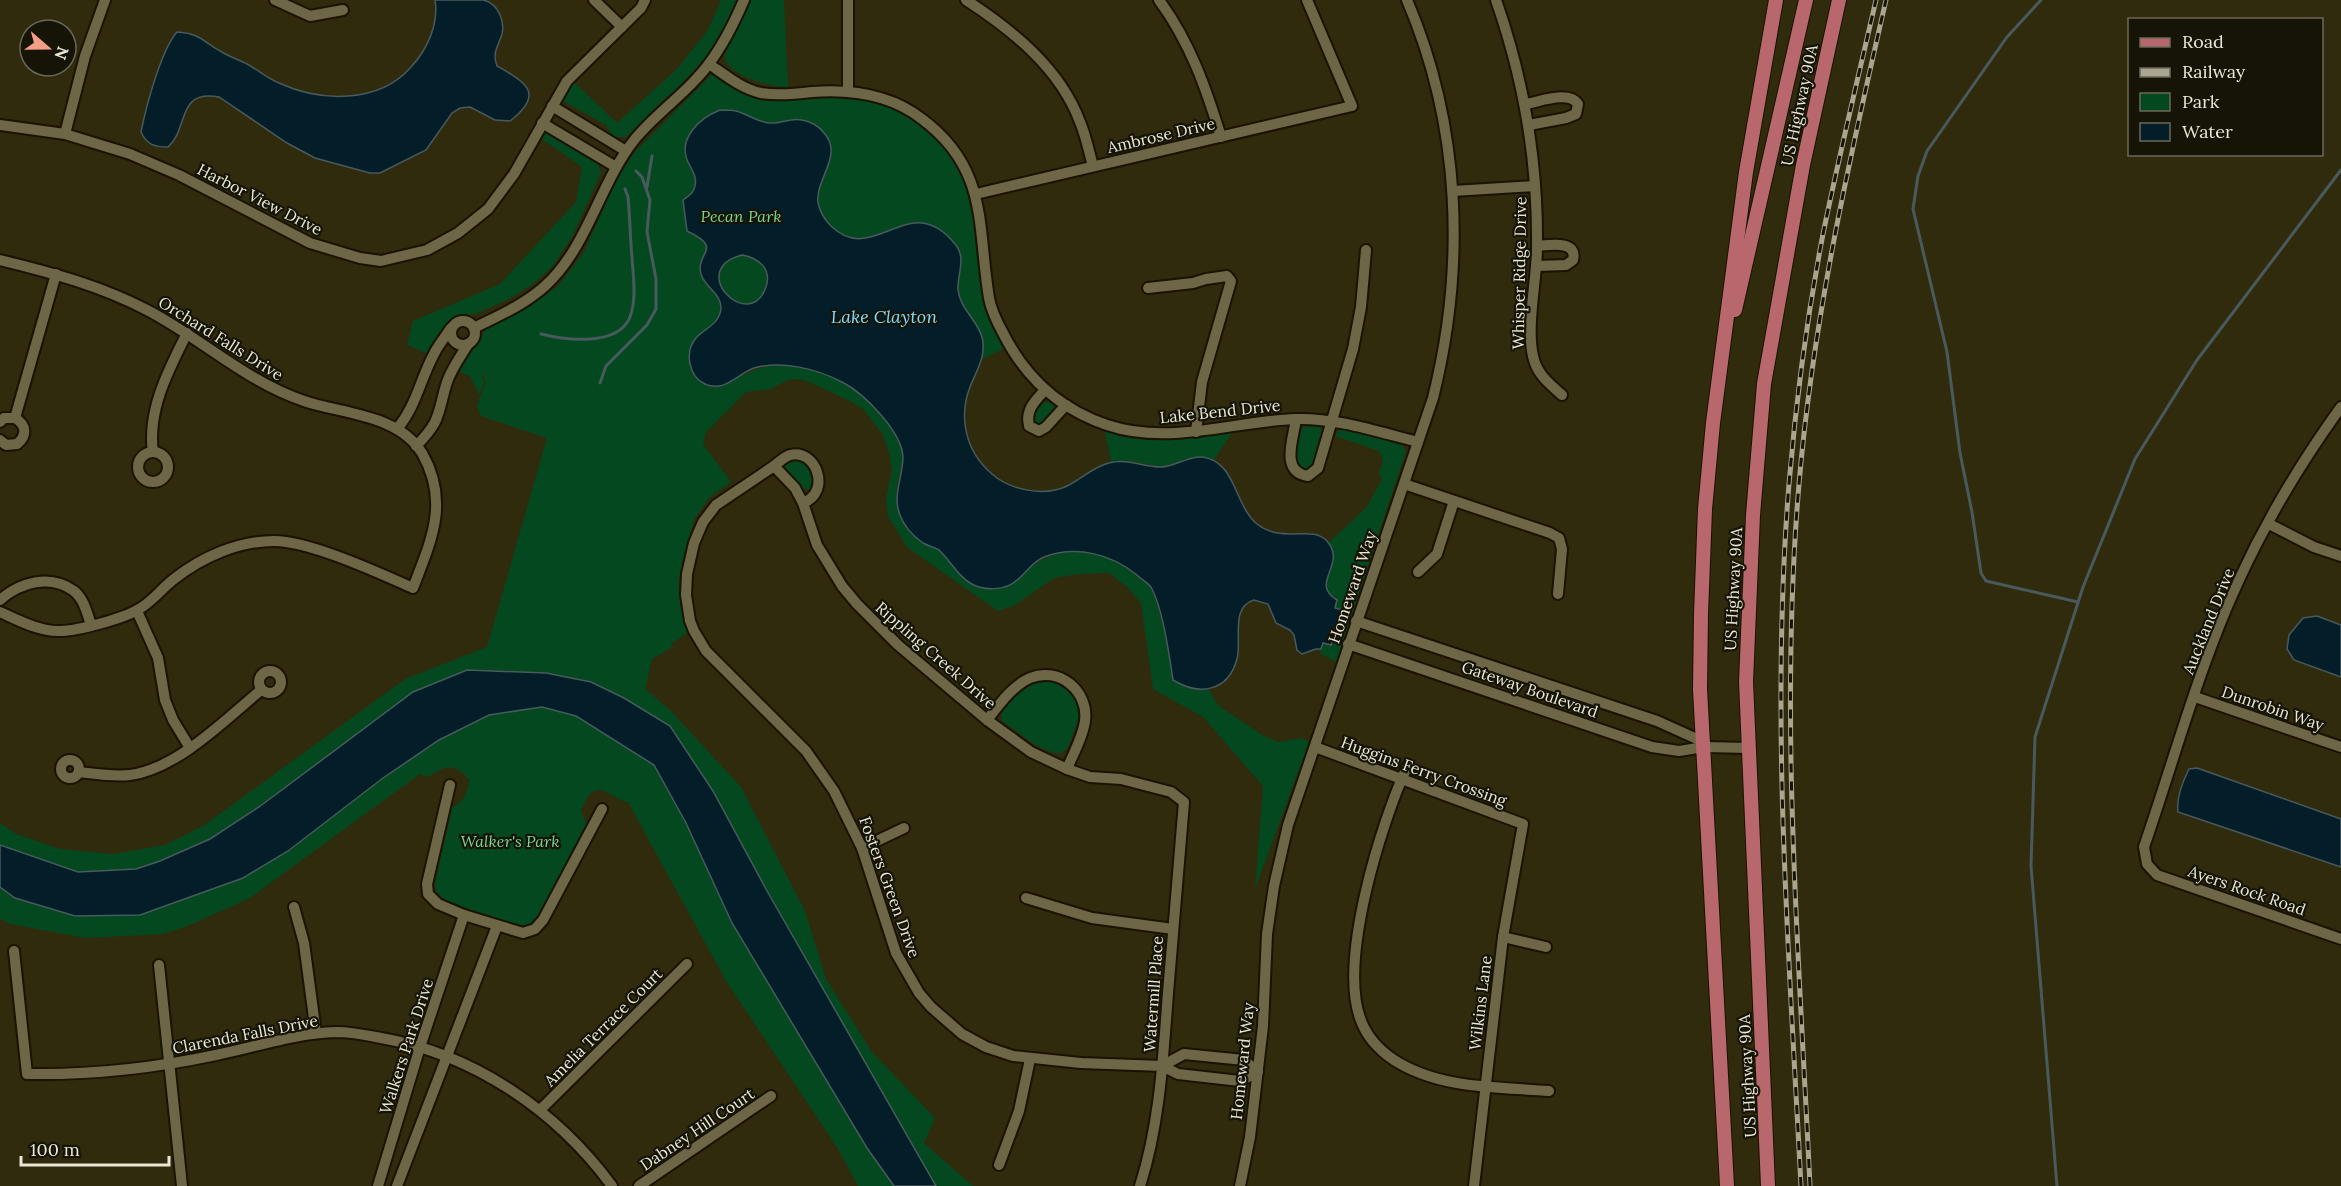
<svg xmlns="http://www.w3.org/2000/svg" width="2341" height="1186" font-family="Lora,serif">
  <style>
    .green { fill: #044820 }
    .water { fill: #031e29; stroke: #485a5d; stroke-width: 1.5; fill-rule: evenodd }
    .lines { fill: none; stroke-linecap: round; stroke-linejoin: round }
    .stream { stroke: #485a5d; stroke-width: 3 }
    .minor-casing { stroke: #191300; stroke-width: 14 }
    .major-casing { stroke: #191300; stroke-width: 16 }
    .minor { stroke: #6d6748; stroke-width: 10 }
    .major { stroke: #b8686d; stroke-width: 14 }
    .rail-casing { stroke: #a9a58f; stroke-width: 5 }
    .rail { stroke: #161407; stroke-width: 3; stroke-dasharray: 9; stroke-linecap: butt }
    .labels { text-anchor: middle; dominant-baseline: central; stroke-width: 4.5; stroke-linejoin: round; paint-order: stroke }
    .street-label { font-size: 16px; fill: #eae7d6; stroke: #161407 }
    .park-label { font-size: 16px; font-style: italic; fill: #7cd593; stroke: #161407 }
    .water-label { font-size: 18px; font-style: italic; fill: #7edaff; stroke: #161407 }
  </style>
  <rect width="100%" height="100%" fill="#312b0d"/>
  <g class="green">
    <polygon points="721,0 736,0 721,35 707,56 675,91 664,99 626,137 613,137 606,125 563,101 561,97 569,82 574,82 617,123 677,69 708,30"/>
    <path d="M751,0H784L788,87C772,88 721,74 725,54Z"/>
    <path d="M712,74L719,75L752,94L867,96L915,117L943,140L960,165L972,194L980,268L990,316L1005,348L964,368L808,318L739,377C790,347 857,380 888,424C893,431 899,439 901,448C907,465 891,486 899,502C903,512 915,534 922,542C926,546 934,546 938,550C950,559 959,573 970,583L1017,581C1046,545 1091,544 1128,569C1135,573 1145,579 1150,586C1157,596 1158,613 1163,625C1174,647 1187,669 1198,690L1208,688L1218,705L1262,735L1278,742L1301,738L1309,742L1255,889L1263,786L1203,717L1153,689L1141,603L1127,587L1109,573L1079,574L1054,578L1015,605L998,611L907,547L888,516L886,498L892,470L889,453L883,435L863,409L850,401L807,381L797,379L788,380L771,389L746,392L706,432L703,444L731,482L709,498L701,509L694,520L685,551L679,578L680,605L688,632L671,644L672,647L652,659L645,689L670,710L741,787L805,911L826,979L872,1052L935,1118L924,1143L973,1186H858L838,1149L726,981L628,802C604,797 598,773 581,810L587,827L539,918C532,925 527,927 516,926L445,900L436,891L435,884L452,808C465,800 467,794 469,779C453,763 447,765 428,777L420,774L250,898L188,926L163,934L86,938L10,924L0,919V823L16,834L60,849L113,854L165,845L203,826L405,679L487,647L547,438L481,416L477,406L485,383L484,376L481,375L484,382L479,395L470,376L457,371C465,357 480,346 485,329L524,310L558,286L584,252L616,181L634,153Z"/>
    <polygon points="543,131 551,132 597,162 601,173 573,235 552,267 533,284 509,299 475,314 458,316 452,319 441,330 426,353 407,345 413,321 500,284 576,202 582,167 536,135"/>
    <polygon points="1050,401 1056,404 1057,411 1041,426 1035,424 1035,412 1043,403"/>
    <path d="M1313,425L1321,428C1326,440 1316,468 1304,472L1298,468L1295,459L1302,428Z"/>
    <path d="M1342,426L1401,443L1406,451L1336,662L1320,653L1323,642L1330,645L1343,610L1335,608C1332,602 1327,596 1325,590C1321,574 1341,567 1328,543L1366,508L1382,479L1379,473L1383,461L1379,451L1335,436Z"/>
    <polygon points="1104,428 1135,437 1166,439 1232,433 1213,461 1206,457 1194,457 1163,467 1129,461 1111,462"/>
    <polygon points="793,460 807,465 814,475 813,486 811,489 803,489 782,469 788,461"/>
    <path d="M1046,676L1074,690L1081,711L1068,748L1061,753C1041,754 1019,732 1002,721L1001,709L1014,694L1031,680Z"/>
  </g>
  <g class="water">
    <path d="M435,0C450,0 469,0 483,0C498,3 505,21 502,34C498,47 492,52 497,66C525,82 546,93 510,121L495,120L470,107L460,108L452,113L426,150L380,173H370L315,158L287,143L219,97C176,89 189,129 168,147C155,147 147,145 141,132C146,107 161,50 177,32C200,33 203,42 222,52C230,57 239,60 247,64C258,70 267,78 279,83C320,102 379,104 411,67C427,50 439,24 435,0Z"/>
    <path d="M720,110C725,110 731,110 736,111C748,114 758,123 771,123C781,124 791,117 802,120C810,121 819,126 824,133C844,155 815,179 818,203C820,212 826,221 831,226C874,268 910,187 955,244C967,258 957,274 958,290C960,308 977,320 982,337C987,356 976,371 970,387C958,418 966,452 992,474C1010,490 1044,497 1067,486C1081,479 1093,467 1109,463C1127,458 1143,467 1161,467C1175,467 1187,456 1202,457C1236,461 1234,505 1257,524C1282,544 1311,525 1326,540C1349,564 1308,583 1337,600L1335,608L1343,610L1331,645L1323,643L1321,649H1316L1302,654L1297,650L1294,635L1290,630L1276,623L1268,604L1254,600C1230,607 1242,640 1237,659C1228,692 1199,696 1173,680C1169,654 1163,609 1151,587C1148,583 1141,579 1137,575C1111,554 1077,545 1044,557C1032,562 1027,572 1017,580C1006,591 983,591 970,583C957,575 950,560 939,550C934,547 928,546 923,543C913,536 904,526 900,515C892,496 903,476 903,457C902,432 864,393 842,382C817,369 782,360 754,368C737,374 725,393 705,384C689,377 684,352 696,338C705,328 720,324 721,308C721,293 705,288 701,274C695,252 725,249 687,231L683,200C688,196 694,193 695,186C697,177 693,172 689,164C676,140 699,118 720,110ZM742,255C759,258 772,269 766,287C750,334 685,270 742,255Z"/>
    <polygon points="2317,616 2341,625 2341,677 2294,660 2287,649 2289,635 2303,618"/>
    <polygon points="467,670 546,673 591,682 624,698 670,726 713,791 767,891 936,1186 894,1186 867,1148 732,923 686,823 654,765 576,716 542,707 489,715 439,740 383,778 288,851 243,878 140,915 75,916 15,898 0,887 0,845 78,872 136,869 160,861 210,839 259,807 413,692"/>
    <path d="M2197,768L2341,819V867L2178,812C2176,798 2183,781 2189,769Z"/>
  </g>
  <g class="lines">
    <g class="stream">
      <polyline points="2041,0 2007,37 1927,151 1918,176 1913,209 1947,352 1960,453 1972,512 1981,573 1986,581 2078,602"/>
      <polyline points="647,187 652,156"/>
      <path d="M541,334C565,340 618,347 630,317C637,298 633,276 632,257C630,237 630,217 628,197L625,189"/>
      <polyline points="600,383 606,366 647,325 656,309 656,279 647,232 650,200 642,177 636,171"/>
      <polyline points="2057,1186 2031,866 2035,737 2083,587 2135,459 2197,360 2341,170"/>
    </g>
    <defs>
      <g id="minor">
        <polyline points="275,0 310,16 343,10"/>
        <polyline points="594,0 622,27"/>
        <path d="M966,0C1012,30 1060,68 1080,122C1086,136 1089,152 1093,166"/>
        <path d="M1159,0C1190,42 1206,88 1221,137"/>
        <path d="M1496,0C1524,80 1538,162 1537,247C1537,279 1526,326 1533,356C1537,375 1549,383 1562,395"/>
        <path d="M709,64C725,75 742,89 761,93C778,96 796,94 812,92C851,89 890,94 922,119C989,169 977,226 989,298C991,310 997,322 1003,333C1025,377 1060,409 1107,425C1170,446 1233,421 1296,419C1338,418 1378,432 1418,442"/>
        <polyline points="848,91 848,0"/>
        <path d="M1525,104C1539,102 1569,90 1578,104L1576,114L1566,118L1529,125"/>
        <polyline points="552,106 626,151"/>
        <polyline points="542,123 616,167"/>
        <polyline points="0,125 65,134 130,154 179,175 310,243 360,258 381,261 427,250 458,233 488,209 514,174 567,81 641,8 645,0"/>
        <polyline points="65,134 85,56 105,0"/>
        <polyline points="1453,191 1535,186"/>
        <polyline points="976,194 1352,106 1307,0"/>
        <path d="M0,260C50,272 101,286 147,310C201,338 245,381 304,401C342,414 398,414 422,453C450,502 431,541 413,588C379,573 310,541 274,541C238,541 202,557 174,579C161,589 153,601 139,609C125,618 78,631 60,631C40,632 18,620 0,612"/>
        <path d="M1537,266L1566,265L1573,260C1578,240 1550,245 1537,246"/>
        <polyline points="1148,288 1193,283 1206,279 1227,276 1231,281 1202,382 1196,432"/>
        <circle cx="463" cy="333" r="12"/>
        <path d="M474,328C498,316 524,305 545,286C588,247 599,184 635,139C653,117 678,99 697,78C718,56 732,28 744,0"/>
        <path d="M1045,390C1035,401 1025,410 1029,426L1039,431L1046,427L1066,405"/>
        <path d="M2341,407C2302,461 2267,519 2239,580C2200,663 2174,760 2144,847L2147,864L2157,875L2341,939"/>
        <polyline points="15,418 56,274"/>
        <path d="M1296,419C1293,440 1280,472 1308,476L1318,468L1353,349L1361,307L1366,250"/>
        <path d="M0,422L4,418H15C27,425 27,436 17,444L6,445L0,440"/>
        <path d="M397,429C417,405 420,379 435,352C439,344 446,336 451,328"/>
        <path d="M416,446C442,420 437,414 447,382C452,368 461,356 468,344"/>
        <path d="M153,452C147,410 169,369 187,333"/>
        <circle cx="153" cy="467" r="15"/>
        <path d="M774,466C779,462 784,457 790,455C816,448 832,492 803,503"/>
        <polyline points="1404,484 1550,533 1559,538 1562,549 1558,594"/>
        <polyline points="2269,524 2314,547 2341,556"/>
        <polyline points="1418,572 1437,554 1454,501"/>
        <path d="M0,600C19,583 50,573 74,591C84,599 87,613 91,625"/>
        <polyline points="137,611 158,658 165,700 173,720 190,748"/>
        <polyline points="1356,621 1657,721 1697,739 1704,747"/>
        <polyline points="1348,644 1652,747 1679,751 1704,747 1749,748"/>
        <circle cx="270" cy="682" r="11"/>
        <polyline points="2195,697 2341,747"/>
        <path d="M987,720C999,705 1012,686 1030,678C1059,666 1089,691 1085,721C1083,737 1073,754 1067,769"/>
        <polyline points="1315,747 1523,824 1503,937 1474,1186"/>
        <circle cx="70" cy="769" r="9"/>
        <path d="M1407,767C1381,823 1339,959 1360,1018C1366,1036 1379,1050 1394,1060C1439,1089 1497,1087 1549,1091"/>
        <path d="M79,772C96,774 113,777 130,775C177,769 226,719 261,690"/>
        <polyline points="450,785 427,884 428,894 438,904 464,915 523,933 535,929 543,920 602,809"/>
        <polyline points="862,848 904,828"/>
        <polyline points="1026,898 1092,918 1173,929"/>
        <polyline points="294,907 304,943 316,1033"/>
        <polyline points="1503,937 1546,947"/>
        <path d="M14,951L27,1074C90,1075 155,1068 216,1055C256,1047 296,1033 336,1032C352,1032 366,1035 381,1038C474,1054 557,1111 612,1186"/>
        <polyline points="159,965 182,1186"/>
        <polyline points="540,1110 687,964"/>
        <polyline points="999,1165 1019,1111 1030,1059"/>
        <polyline points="378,1186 420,1047 464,915"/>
        <polyline points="397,1186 497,926"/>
        <polyline points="639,1186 771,1096"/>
        <path d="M1140,1186C1160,1123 1163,1058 1168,993C1173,929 1179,866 1184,802L1171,792L1121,779L1090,777L1067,769L1031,752L987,720L898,645L857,604L842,586L817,545L803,503L795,488L774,466L716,505L703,522L694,543L687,574L686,595L690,621L694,631L706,651L806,751L834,791L862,848L896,953L919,993L931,1007L962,1034L986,1047L1013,1056L1081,1063L1162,1066L1178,1074L1240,1081L1258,1072L1244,1060L1184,1054L1162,1066"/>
        <path d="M1240,1186L1250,1137L1263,1026L1267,934L1274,886L1288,825L1433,398C1466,266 1461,126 1407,0"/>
      </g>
      <g id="major">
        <polyline points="1735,310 1806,0"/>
        <polyline points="1727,1186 1700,689 1701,614 1705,509 1713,423 1746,172 1776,0"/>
        <polyline points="1768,1186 1746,682 1753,515 1764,384 1803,165 1839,0"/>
      </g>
    </defs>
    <use href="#minor" class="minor-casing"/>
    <use href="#major" class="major-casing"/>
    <use href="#minor" class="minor"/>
    <use href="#major" class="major"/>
    <defs>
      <g id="rail">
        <path d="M1801,1186C1789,952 1770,718 1789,484C1796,400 1807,317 1823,234C1839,156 1858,78 1876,0"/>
        <path d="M1810,1186C1799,952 1779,718 1799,484C1813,319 1849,161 1886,0"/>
      </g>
    </defs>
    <use href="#rail" class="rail-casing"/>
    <use href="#rail" class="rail"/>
  </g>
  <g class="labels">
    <g class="street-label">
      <text transform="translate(1799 105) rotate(-78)">US Highway 90A</text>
      <text transform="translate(1161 135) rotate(-13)">Ambrose Drive</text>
      <text transform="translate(260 199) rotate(27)">Harbor View Drive</text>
      <text transform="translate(1519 273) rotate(-89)">Whisper Ridge Drive</text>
      <text transform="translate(221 338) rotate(32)">Orchard Falls Drive</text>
      <text transform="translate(1220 411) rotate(-6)">Lake Bend Drive</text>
      <text transform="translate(1352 587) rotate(-71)">Homeward Way</text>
      <text transform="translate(1733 589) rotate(-87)">US Highway 90A</text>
      <text transform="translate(2208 621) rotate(-68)">Auckland Drive</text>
      <text transform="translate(936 655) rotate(41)">Rippling Creek Drive</text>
      <text transform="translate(1530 689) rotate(19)">Gateway Boulevard</text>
      <text transform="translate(2273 708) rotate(19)">Dunrobin Way</text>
      <text transform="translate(1424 771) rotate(20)">Huggins Ferry Crossing</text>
      <text transform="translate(890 887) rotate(70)">Fosters Green Drive</text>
      <text transform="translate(2247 890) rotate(19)">Ayers Rock Road</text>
      <text transform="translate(1153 994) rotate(-86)">Watermill Place</text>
      <text transform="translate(1480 1003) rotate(-83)">Wilkins Lane</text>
      <text transform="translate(603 1027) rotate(-45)">Amelia Terrace Court</text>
      <text transform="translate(245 1034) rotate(-11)">Clarenda Falls Drive</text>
      <text transform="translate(406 1046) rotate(-72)">Walkers Park Drive</text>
      <text transform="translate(1242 1061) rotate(-84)">Homeward Way</text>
      <text transform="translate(1747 1076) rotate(-93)">US Highway 90A</text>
      <text transform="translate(697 1129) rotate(-34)">Dabney Hill Court</text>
    </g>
    <g class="park-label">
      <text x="741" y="216">Pecan Park</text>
      <text x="510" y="841">Walker's Park</text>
    </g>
    <g class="water-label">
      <text x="884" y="316">Lake Clayton</text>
    </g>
  </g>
  <rect x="2128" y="18" width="195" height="138" fill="#161407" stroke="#6b685a" stroke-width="1.5"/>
  <rect x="2140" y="38" width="30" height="9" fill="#b8686d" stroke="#6b685a" stroke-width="1.5"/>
  <text x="2182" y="48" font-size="18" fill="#eae7d6">Road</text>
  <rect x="2140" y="68" width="30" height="9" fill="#a9a58f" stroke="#6b685a" stroke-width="1.5"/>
  <text x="2182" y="78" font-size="18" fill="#eae7d6">Railway</text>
  <rect x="2140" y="93" width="30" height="18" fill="#044820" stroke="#6b685a" stroke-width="1.5"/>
  <text x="2182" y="108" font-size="18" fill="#eae7d6">Park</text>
  <rect x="2140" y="123" width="30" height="18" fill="#031e29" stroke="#6b685a" stroke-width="1.5"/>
  <text x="2182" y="138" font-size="18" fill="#eae7d6">Water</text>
  <g transform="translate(48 48) rotate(110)"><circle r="28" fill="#161407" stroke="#6b685a" stroke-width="1.5"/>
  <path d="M0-4.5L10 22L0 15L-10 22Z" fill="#f49e87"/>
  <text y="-9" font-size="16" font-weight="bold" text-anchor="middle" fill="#eae7d6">N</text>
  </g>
  <path d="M21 1156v9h148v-9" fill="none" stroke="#eae7d6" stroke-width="3"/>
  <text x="30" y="1156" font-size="18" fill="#eae7d6" stroke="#161407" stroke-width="4.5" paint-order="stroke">100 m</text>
</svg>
